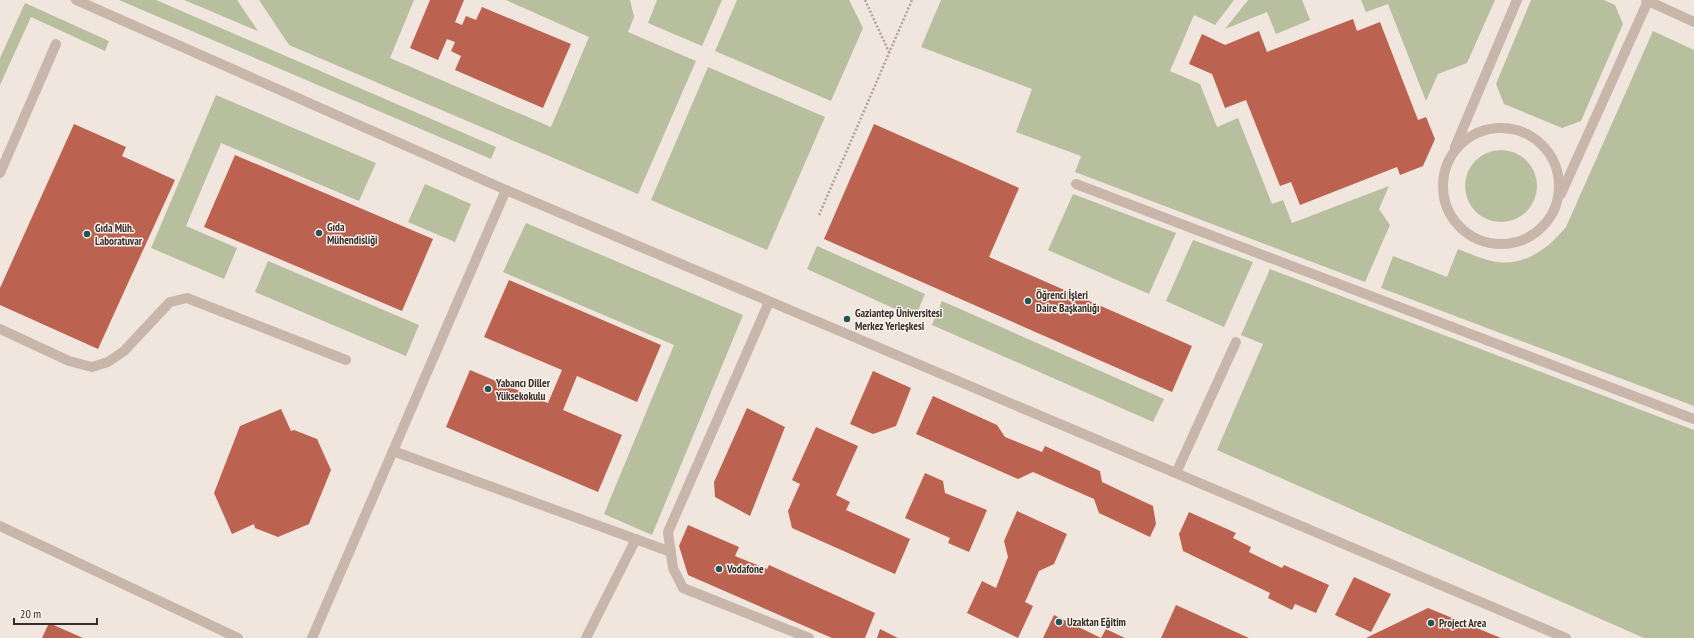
<svg xmlns="http://www.w3.org/2000/svg" width="1694" height="638" font-family="'PT Sans Narrow',sans-serif">
  <style>
    .green { fill: #b7bf9f }
    .building { fill: #bc6250 }
    .lines { fill: none; stroke-linecap: round; stroke-linejoin: round }
    .path { stroke: #b4a095; stroke-width: 2.5; stroke-dasharray: 2 2; stroke-linecap: butt }
    .minor { stroke: #c8b6ab; stroke-width: 10 }
    .poi-dot { fill: #225554; stroke: #f8f1ea; stroke-width: 1.5 }
    .labels { text-anchor: middle; dominant-baseline: central; stroke-width: 3; stroke-linejoin: round; paint-order: stroke }
    .poi-label { font-size: 11px; font-weight: bold; fill: #362d2a; stroke: #f8f1ea; text-anchor: start }
  </style>
  <rect width="100%" height="100%" fill="#f1e6de"/>
  <g class="green">
    <polygon points="119,0 156,0 496,147 491,159"/>
    <polygon points="184,0 237,0 258,31"/>
    <polygon points="259,0 414,0 390,58 551,127 589,37 506,0 630,0 634,17 628,32 696,61 638,194 289,45"/>
    <polygon points="657,0 722,0 702,46 648,23"/>
    <polygon points="737,0 849,0 863,28 831,101 715,51"/>
    <polygon points="941,0 1234,0 1215,25 1194,15 1170,71 1200,84 1217,127 1238,118 1272,204 1283,200 1292,223 1389,186 1379,209 1390,225 1365,282 1075,172 1081,156 1016,132 1032,89 921,47"/>
    <polygon points="1248,0 1302,0 1310,20 1276,34 1267,12 1225,29"/>
    <polygon points="1361,0 1495,0 1467,63 1438,74 1426,101 1388,4 1366,12"/>
    <polygon points="1531,0 1604,0 1615,5 1623,24 1581,121 1562,128 1504,104 1496,84"/>
    <polygon points="25,3 109,41 105,51 31,17 0,85 0,58"/>
    <path d="M1653,31L1694,50V406L1381,288L1393,256L1447,277L1458,249C1469,253 1481,259 1492,261C1523,268 1548,249 1566,227Z"/>
    <polygon points="708,67 825,117 767,250 651,200"/>
    <polygon points="216,95 376,163 359,201 221,143 186,226 237,248 224,279 151,248"/>
    <circle cx="1501" cy="186" r="36"/>
    <polygon points="425,184 471,204 455,242 408,222"/>
    <polygon points="1073,194 1176,233 1149,294 1048,250"/>
    <polygon points="526,223 743,315 652,535 604,514 674,345 503,272"/>
    <polygon points="1193,240 1253,262 1224,327 1166,301"/>
    <polygon points="817,246 925,294 915,318 807,269"/>
    <polygon points="268,261 419,325 406,356 255,292"/>
    <polygon points="1270,269 1694,430 1694,638 1644,638 1217,450 1263,344 1241,335"/>
    <polygon points="942,301 1164,399 1153,422 932,325"/>
  </g>
  <g class="building">
    <polygon points="430,0 464,0 455,22 462,25 466,16 476,20 482,7 571,44 543,108 455,70 461,56 451,51 455,42 447,39 438,60 410,48"/>
    <polygon points="1353,19 1357,31 1380,22 1418,120 1426,117 1435,139 1423,166 1400,175 1397,167 1300,205 1291,182 1280,186 1246,100 1225,108 1212,74 1189,64 1202,34 1225,45 1259,31 1267,52"/>
    <polygon points="74,124 126,147 122,156 175,180 98,349 0,305 0,288"/>
    <polygon points="874,124 1019,188 989,257 1192,346 1172,392 824,239"/>
    <polygon points="235,155 433,239 402,311 204,227"/>
    <polygon points="509,280 661,345 637,402 577,376 563,410 622,435 598,492 446,427 470,370 548,403 562,370 484,337"/>
    <polygon points="873,371 911,388 896,426 873,434 850,424"/>
    <polygon points="933,396 997,425 1005,437 1042,452 1045,446 1100,471 1102,482 1153,506 1156,524 1150,537 1099,513 1094,499 1033,472 1018,479 916,434"/>
    <polygon points="747,408 785,427 750,516 715,497 714,482"/>
    <polygon points="281,409 291,431 294,430 317,439 331,470 309,524 278,537 255,528 254,524 232,534 214,493 240,426"/>
    <polygon points="816,427 858,446 836,495 850,502 846,510 910,539 895,574 792,528 788,511 800,484 792,480"/>
    <polygon points="925,473 943,481 945,493 987,510 969,552 948,543 950,538 905,518"/>
    <polygon points="1017,511 1067,534 1054,564 1039,571 1025,602 1033,606 1018,638 967,613 982,581 996,588 1008,557 1004,541"/>
    <polygon points="1189,512 1236,533 1233,538 1251,547 1249,552 1282,568 1284,565 1329,585 1316,613 1295,604 1292,610 1268,598 1270,593 1183,551 1179,534"/>
    <polygon points="688,525 739,547 735,556 767,569 769,565 875,613 865,638 832,638 688,575 679,546"/>
    <polygon points="1354,577 1391,594 1371,632 1335,615"/>
    <polygon points="1176,605 1249,638 1161,638"/>
    <polygon points="1428,608 1501,638 1366,638"/>
    <polygon points="1054,615 1101,638 1106,629 1125,638 1043,638"/>
    <polygon points="49,623 83,638 42,638"/>
    <polygon points="880,629 898,638 877,638"/>
  </g>
  <g class="lines">
    <g class="path">
      <polyline points="865,0 889,52"/>
      <polyline points="819,215 912,0"/>
    </g>
    <g class="minor">
      <polyline points="76,0 506,190 1566,638"/>
      <polyline points="1646,0 1694,22"/>
      <circle cx="1501" cy="186" r="58"/>
      <polyline points="1455,147 1517,0"/>
      <polyline points="0,173 56,44"/>
      <polyline points="1076,184 1694,419"/>
      <polyline points="1561,194 1648,1"/>
      <polyline points="769,302 668,532 673,568 683,588 809,638"/>
      <polyline points="0,329 69,361 92,367 108,362 124,351 170,302 187,298 346,360"/>
      <polyline points="393,451 671,552"/>
      <polyline points="1176,473 1236,342"/>
      <polyline points="0,526 238,638"/>
      <polyline points="312,638 506,190"/>
      <polyline points="586,638 636,539"/>
    </g>
  </g>
  <g class="poi-dot">
    <circle cx="319" cy="233" r="4"/>
    <circle cx="87" cy="234" r="4"/>
    <circle cx="1028" cy="301" r="4"/>
    <circle cx="847" cy="319" r="4"/>
    <circle cx="488" cy="389" r="4"/>
    <circle cx="719" cy="569" r="4"/>
    <circle cx="1059" cy="622" r="4"/>
    <circle cx="1431" cy="623" r="4"/>
  </g>
  <g class="labels">
    <g class="poi-label">
      <text x="327" y="227">Gıda<tspan x="327" dy="13">Mühendisliği</tspan></text>
      <text x="95" y="228">Gıda Müh.<tspan x="95" dy="13">Laboratuvar</tspan></text>
      <text x="1036" y="295">Öğrenci İşleri<tspan x="1036" dy="13">Daire Başkanlığı</tspan></text>
      <text x="855" y="313">Gaziantep Üniversitesi<tspan x="855" dy="13">Merkez Yerleşkesi</tspan></text>
      <text x="496" y="383">Yabancı Diller<tspan x="496" dy="13">Yüksekokulu</tspan></text>
      <text x="727" y="569">Vodafone</text>
      <text x="1067" y="622">Uzaktan Eğitim</text>
      <text x="1439" y="623">Project Area</text>
    </g>
  </g>
  <path d="M14 618v6h83v-6" fill="none" stroke="#362d2a" stroke-width="2"/>
  <text x="20" y="618" font-size="12" fill="#362d2a" stroke="#f8f1ea" stroke-width="3" paint-order="stroke">20 m</text>
</svg>
